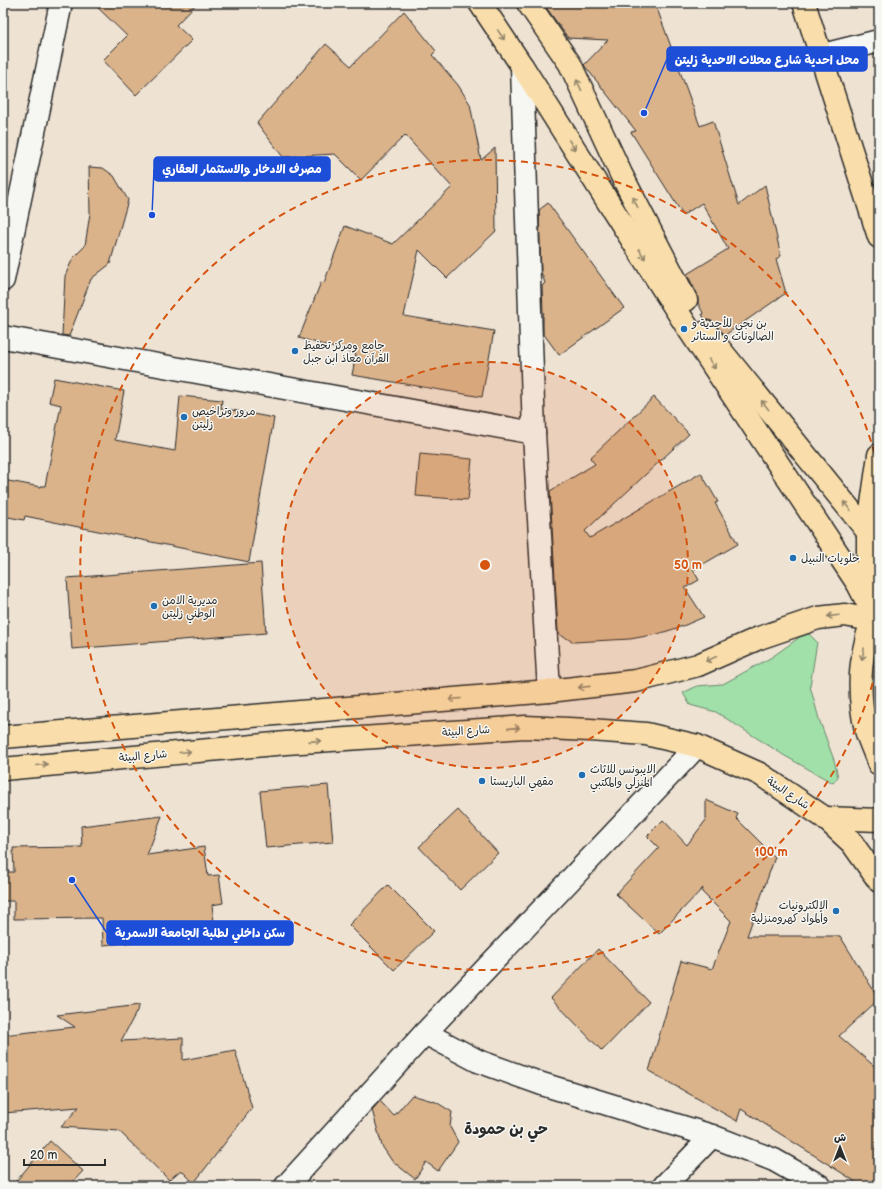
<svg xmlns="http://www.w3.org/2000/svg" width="882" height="1189" font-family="'Balsamiq Sans','Playpen Sans Arabic',sans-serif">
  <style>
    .green { fill: #a1e0a9; stroke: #66866a }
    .building { fill: #dab38b; stroke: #2b2b2b }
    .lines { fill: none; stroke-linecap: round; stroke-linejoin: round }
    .street-casing { stroke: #2b2b2b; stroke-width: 25 }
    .primary-casing { stroke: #2b2b2b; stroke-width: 25 }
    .street { stroke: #f6f6f2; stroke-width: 22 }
    .primary { stroke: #f9deab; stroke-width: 22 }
    .oneway { stroke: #92846b }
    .ring { fill: none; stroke: #d5540f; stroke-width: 2; stroke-dasharray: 7 5 }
    .poi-dot { fill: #1f6fb2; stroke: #f6f6f2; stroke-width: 1.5 }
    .labels { text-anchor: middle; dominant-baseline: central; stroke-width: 3; stroke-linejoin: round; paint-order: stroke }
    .poi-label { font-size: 11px; fill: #2b2b2b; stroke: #f6f6f2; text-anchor: start }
    .street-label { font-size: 11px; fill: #2b2b2b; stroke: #f6f6f2 }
    .district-label { font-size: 15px; font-weight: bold; fill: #2b2b2b; stroke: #f6f6f2 }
    .centre { fill: #d5540f; stroke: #f6f6f2; stroke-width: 2 }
    .ring-label { font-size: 12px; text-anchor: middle; font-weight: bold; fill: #d5540f; stroke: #f6f6f2; stroke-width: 3; stroke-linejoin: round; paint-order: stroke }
    .leader { fill: none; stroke: #1d4ed8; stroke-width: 1.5 }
    .callout-dot { fill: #1d4ed8; stroke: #f6f6f2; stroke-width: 1.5 }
    .callout { fill: #1d4ed8; stroke: #1d4ed8; stroke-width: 1.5 }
    .callout-label { font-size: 12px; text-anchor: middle; font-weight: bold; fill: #fff }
  </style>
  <rect width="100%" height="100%" fill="#eee2d3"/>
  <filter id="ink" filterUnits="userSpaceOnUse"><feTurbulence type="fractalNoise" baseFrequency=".025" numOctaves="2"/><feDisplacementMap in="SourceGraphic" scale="8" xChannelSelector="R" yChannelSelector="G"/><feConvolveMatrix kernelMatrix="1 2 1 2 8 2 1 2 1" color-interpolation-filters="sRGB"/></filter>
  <g filter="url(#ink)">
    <polygon class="green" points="809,634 817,642 810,686 819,719 834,760 838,777 833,783 785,756 716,712 690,705 683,693 697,686 723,684 772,657 800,637"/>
    <g class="building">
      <polygon points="93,3 197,3 176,25 192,40 136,95 103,60 127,36"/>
      <polygon points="543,3 655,3 700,126 713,121 739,205 765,185 781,256 776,259 786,293 725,335 715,324 711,321 705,320 702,314 703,313 698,303 698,300 697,294 687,274 728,249 702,203 683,215 631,132 636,131 584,65 608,40 568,38"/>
      <polygon points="404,11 436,51 432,55 458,85 470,104 481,160 495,148 496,231 447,278 419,250 404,316 494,331 482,397 352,375 356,354 299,338 321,282 324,283 345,226 393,244 452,187 405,135 361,180 335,154 283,157 257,123 326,44 351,66"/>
      <polygon points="89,167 103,168 114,176 128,200 110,264 91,279 69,336 62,335 65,276 73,258 85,246 90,213"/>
      <polygon points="548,203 624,308 559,355 543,333 543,315 544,314 543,312 542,286 545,283 541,272 539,210"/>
      <polygon points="54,378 124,391 115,440 175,451 180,396 222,400 221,408 274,418 249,562 25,516 24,520 3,516 3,480 41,487 41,486 45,486 61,405 49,402"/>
      <polygon points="654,397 689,434 585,531 590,538 701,473 718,502 715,503 738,544 693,570 699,580 685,588 704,617 683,626 658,634 630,639 574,642 560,635 558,631 550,491 595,464 590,458"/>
      <polygon points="420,454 472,459 468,500 416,496"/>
      <polygon points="261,563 266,633 72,649 67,578"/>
      <polygon points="328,785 333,842 266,848 260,791"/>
      <polygon points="706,800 738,814 736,818 775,857 747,936 840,936 879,999 839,1036 879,1070 879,1186 858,1186 853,1180 741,1109 737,1121 649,1071 681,961 712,969 731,921 702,892 703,888 659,934 616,894 659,848 647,836 663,820 687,845 706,820"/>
      <polygon points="458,810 498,853 460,890 419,847"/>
      <polygon points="162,816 147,855 204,847 208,876 219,875 223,903 212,905 215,930 147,940 147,941 103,945 102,918 14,919 14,901 3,901 3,872 14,872 13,848 82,847 81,826"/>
      <polygon points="388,885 434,931 394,970 349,925"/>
      <polygon points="598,949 649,1002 602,1051 551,998"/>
      <polygon points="140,1005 121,1041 183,1038 183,1060 235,1050 252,1108 194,1183 181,1170 169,1180 119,1131 61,1127 79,1107 3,1113 3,1035 75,1027 57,1015"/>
      <polygon points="412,1095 436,1102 452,1112 450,1127 458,1142 438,1171 426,1162 415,1179 392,1161 382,1146 372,1110 380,1101 394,1116"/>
      <polygon points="50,1141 83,1171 69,1186 12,1186"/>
    </g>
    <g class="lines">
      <defs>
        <g id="street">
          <polyline points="831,53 879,41"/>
          <polyline points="522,66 534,433 549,691"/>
          <polyline points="3,280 61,3"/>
          <polyline points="3,337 534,433"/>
          <polyline points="425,1033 478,1061 542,1084 712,1136 774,1160 820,1186"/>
          <polyline points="286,1186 425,1033 697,746"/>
          <polyline points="664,1186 712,1136"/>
        </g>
        <g id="primary">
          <polyline points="480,3 522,66 686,325 858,584 874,615"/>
          <polyline points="528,3 570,64 621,174 686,300"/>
          <polyline points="804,3 879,237"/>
          <polyline points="706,332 868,532 879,548"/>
          <polyline points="878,603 868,564 868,532 879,455"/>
          <path d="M878,607C860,645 856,688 866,730C869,741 875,753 879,764"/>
          <polyline points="3,737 549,691 636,681 698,665 759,638 818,618 845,615 871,620"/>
          <polyline points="3,769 286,743 525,727 590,730 646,734 697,746 760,774 825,818 852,843 879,881"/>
          <polyline points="825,818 879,820"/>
        </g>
      </defs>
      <use href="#street" class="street-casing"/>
      <use href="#primary" class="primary-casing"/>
      <use href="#street" class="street"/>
      <use href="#primary" class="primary"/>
    </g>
    <defs><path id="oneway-shaft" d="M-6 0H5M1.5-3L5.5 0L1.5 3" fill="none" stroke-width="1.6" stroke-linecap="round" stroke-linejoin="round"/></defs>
    <g class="oneway">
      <use href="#oneway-shaft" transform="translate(501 35) rotate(56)"/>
      <use href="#oneway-shaft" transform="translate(579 85) rotate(-115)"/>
      <use href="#oneway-shaft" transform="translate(572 145) rotate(57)"/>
      <use href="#oneway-shaft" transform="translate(635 202) rotate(-117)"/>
      <use href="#oneway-shaft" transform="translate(642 254) rotate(58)"/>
      <use href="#oneway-shaft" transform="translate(712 364) rotate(56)"/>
      <use href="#oneway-shaft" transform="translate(765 405) rotate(-129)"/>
      <use href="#oneway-shaft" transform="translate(847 506) rotate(-129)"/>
      <use href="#oneway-shaft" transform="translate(833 616) rotate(173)"/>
      <use href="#oneway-shaft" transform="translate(863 654) rotate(101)"/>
      <use href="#oneway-shaft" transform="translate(711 659) rotate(156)"/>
      <use href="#oneway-shaft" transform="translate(584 687) rotate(174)"/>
      <use href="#oneway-shaft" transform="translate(455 699) rotate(175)"/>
      <use href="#oneway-shaft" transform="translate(514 728) rotate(-4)"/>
      <use href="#oneway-shaft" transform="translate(315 741) rotate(-4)"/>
      <use href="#oneway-shaft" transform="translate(185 752) rotate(-5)"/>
      <use href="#oneway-shaft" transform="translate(42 765) rotate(-5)"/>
    </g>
  </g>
  <circle cx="485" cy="565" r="203" fill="#d5540f" fill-opacity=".12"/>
  <g class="ring">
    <circle cx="485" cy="565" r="203"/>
    <path d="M879 660A405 405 0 1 1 879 470"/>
  </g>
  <g class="poi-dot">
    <circle cx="684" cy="329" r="4"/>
    <circle cx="295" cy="351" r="4"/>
    <circle cx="184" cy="417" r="4"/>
    <circle cx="793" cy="558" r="4"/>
    <circle cx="154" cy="606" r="4"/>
    <circle cx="582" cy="775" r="4"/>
    <circle cx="482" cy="781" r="4"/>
    <circle cx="836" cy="911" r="4"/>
  </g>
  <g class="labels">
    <g class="poi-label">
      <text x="692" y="323">بن نجي للأحدية و<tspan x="692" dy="13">الصالونات و الستائر</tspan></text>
      <text x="303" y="345">جامع ومركز تحفيظ<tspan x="303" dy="13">القرآن معاذ ابن جبل</tspan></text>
      <text x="192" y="411">مرور وتراخيص<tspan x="192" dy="13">زليتن</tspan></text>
      <text x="801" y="558">حلويات النبيل</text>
      <text x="162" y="600">مديرية الامن<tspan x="162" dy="13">الوطني زليتن</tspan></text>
      <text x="590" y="769">الايبونس للاثاث<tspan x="590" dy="13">المنزلي والمكتبي</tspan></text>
      <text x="490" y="781">مقهي الباريستا</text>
      <text x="828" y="905" text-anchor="end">الإلكترونيات<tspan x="828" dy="13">والمواد كهرومنزلية</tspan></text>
    </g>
    <g class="street-label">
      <text transform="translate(466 731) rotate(-4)">شارع البيئة</text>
      <text transform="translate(143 756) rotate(-5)">شارع البيئة</text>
      <text transform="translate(788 793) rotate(34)">شارع البيئة</text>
    </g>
    <g class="district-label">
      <text x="506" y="1129">حي بن حمودة</text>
    </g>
  </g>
  <circle cx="485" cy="565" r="6" class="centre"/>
  <g class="ring-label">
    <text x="688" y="569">50 m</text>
    <text x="771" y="856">100 m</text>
  </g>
  <path class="leader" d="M644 113L667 59M152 215L154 169M72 880L107 933"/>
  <g class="callout-dot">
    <circle cx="644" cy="113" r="4"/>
    <circle cx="152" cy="215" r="4"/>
    <circle cx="72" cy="880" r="4"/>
  </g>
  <g class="callout">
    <rect x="667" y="47" width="200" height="24" rx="4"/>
    <rect x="154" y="157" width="176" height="24" rx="4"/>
    <rect x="107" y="921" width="186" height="24" rx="4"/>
  </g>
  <g class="callout-label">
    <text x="767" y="64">محل احدية شارع محلات الاحدية زليتن</text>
    <text x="242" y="173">مصرف اﻻدخار واﻻستثمار العقاري</text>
    <text x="200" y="937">سكن داخلي لطلبة الجامعة اﻻسمرية</text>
  </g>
  <rect width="882" height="1189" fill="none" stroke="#f6f6f2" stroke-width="16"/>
  <rect x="8" y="8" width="866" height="1173" fill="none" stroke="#2b2b2b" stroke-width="1.5" filter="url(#ink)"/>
  <g transform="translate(840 1147)" stroke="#f6f6f2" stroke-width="3" paint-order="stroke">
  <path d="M0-3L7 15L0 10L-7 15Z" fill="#2b2b2b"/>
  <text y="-6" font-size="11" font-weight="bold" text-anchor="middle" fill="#2b2b2b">ش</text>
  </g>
  <path d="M24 1159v6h81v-6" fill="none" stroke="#2b2b2b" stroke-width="2"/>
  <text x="30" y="1159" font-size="12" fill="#2b2b2b" stroke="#f6f6f2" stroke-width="3" paint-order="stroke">20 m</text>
</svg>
